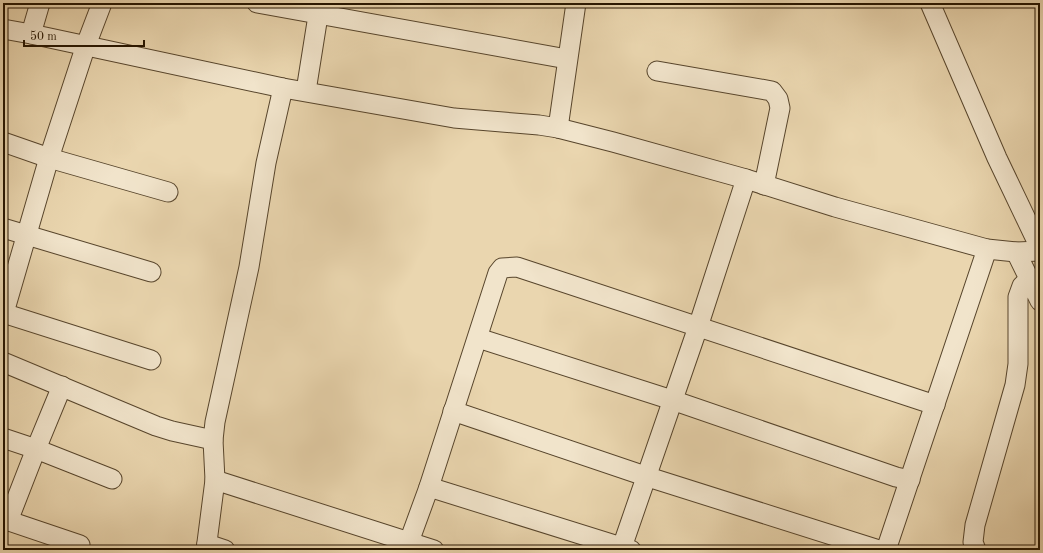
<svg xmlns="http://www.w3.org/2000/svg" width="1043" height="553" font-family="'Old Standard TT',serif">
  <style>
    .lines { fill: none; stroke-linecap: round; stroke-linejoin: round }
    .minor-casing { stroke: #57452c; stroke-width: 21 }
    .minor { stroke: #f1e4cb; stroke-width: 19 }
  </style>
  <rect width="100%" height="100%" fill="#ead6af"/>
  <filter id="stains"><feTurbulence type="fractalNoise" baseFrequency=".005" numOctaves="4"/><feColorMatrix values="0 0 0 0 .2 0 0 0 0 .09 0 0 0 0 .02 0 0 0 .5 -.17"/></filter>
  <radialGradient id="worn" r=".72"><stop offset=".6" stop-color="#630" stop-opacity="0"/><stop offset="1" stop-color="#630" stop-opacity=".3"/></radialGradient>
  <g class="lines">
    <defs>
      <g id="minor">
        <polyline points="257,3 567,59"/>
        <polyline points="930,3 997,158 1040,248"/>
        <polyline points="3,29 31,34 283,88 454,118 539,125 558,128 613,142 746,179 835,207 987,249 1016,252 1040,251"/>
        <polyline points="31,34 40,3"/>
        <polyline points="657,71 772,91 778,99 780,108 764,185"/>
        <polyline points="306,91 320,3"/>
        <polyline points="558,128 576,3"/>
        <polyline points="3,142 49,158 168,192"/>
        <polyline points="3,228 151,272"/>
        <polyline points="1016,252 1040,301"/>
        <polyline points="3,313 151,360"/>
        <polyline points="3,316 49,158 86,45 102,3"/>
        <polyline points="478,338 672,400 896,477 910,480"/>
        <polyline points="3,362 156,426 172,431 213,440"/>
        <polyline points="453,411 645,476 879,550"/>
        <polyline points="3,438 36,449 112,479"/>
        <polyline points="215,480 434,550"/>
        <polyline points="429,487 631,550"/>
        <polyline points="3,519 80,545"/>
        <polyline points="8,521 36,449 62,386"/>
        <polyline points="207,544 225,550"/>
        <polyline points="206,550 215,480 213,440 215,422 249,267 266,163 283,88"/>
        <polyline points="406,550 429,487 498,273 502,268 517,267 935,405"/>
        <polyline points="621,550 698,327 746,179"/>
        <polyline points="886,550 987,249"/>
        <polyline points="976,550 973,542 975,525 1015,385 1018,364 1018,297 1022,286 1029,279"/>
      </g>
    </defs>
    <use href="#minor" class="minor-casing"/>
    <use href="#minor" class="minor"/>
  </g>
  <rect width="1043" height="553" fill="none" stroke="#ead6af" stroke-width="16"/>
  <rect x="4" y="4" width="1035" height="545" fill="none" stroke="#261500" stroke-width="2"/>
  <rect x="8" y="8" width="1027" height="537" fill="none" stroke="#261500"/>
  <path d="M24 40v6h120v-6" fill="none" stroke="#261500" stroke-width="2"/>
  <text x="30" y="40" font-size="12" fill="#261500" stroke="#f1e4cb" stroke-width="3" paint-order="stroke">50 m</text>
  <rect width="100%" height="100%" filter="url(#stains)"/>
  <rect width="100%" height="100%" fill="url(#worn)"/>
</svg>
